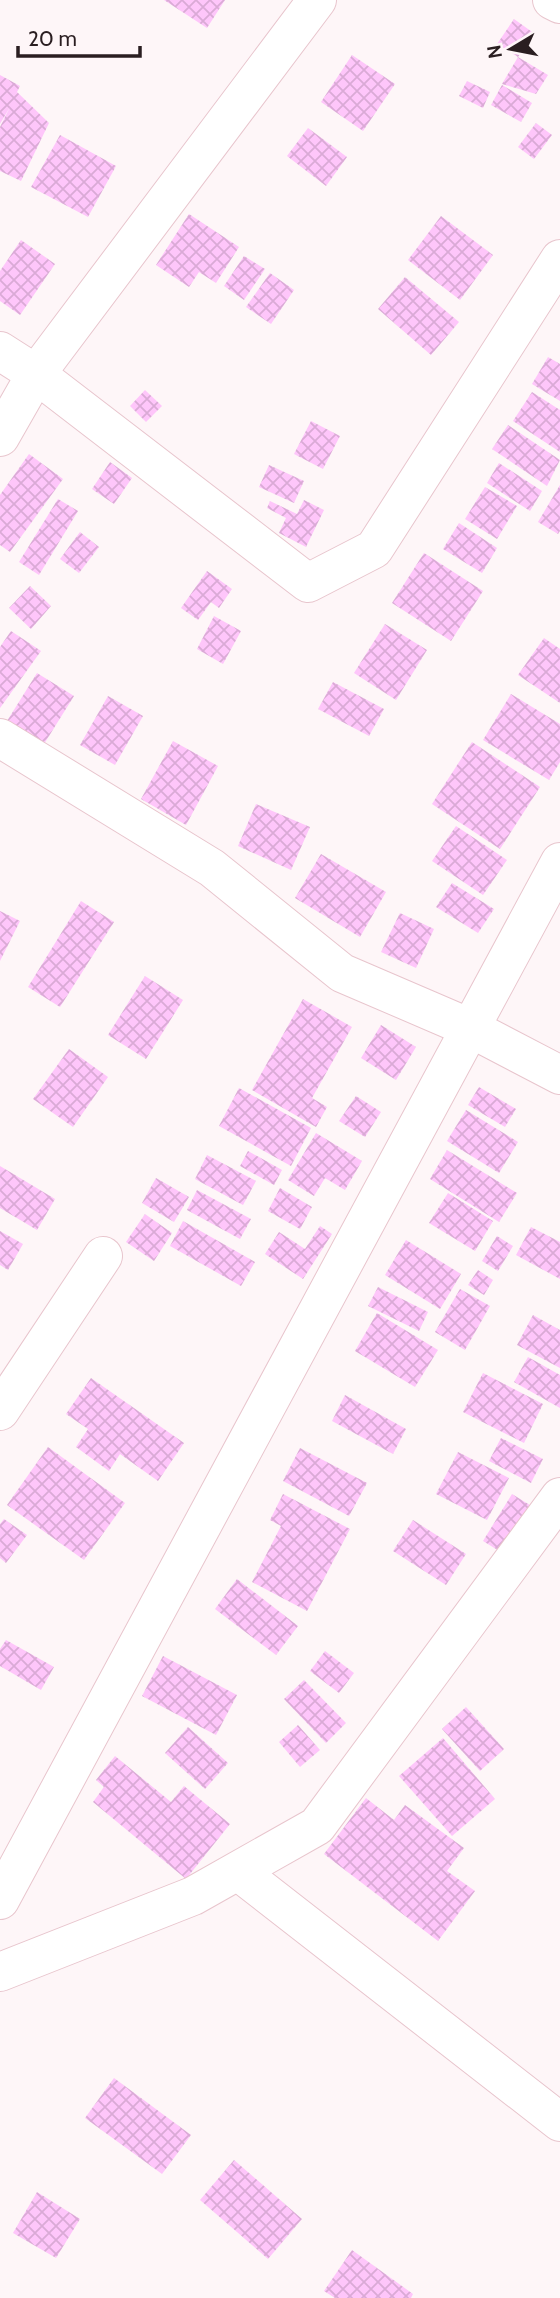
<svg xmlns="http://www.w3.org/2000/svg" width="560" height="2298" font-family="Cabin,sans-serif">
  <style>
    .building { fill: url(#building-cross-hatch) }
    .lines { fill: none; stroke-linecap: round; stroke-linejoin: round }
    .minor-casing { stroke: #e8c5cd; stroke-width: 40 }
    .minor { stroke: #fff; stroke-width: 38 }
  </style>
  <defs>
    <pattern id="building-cross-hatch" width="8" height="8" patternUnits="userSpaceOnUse" patternTransform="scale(1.75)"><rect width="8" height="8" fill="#fec6fa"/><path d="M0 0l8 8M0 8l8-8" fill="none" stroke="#daaad6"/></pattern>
  </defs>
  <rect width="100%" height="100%" fill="#fef6f8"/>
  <g class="building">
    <polygon points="164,0 225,0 207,28"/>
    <polygon points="514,19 535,34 518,57 548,75 536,94 502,84 518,57 497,44"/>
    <polygon points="352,55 395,84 363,131 321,102"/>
    <polygon points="0,75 20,86 17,92 49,123 21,181 0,171 0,127 10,107 0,124"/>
    <polygon points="467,81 490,92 483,108 459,96"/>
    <polygon points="502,85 532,103 521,122 491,105"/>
    <polygon points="536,123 552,135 534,159 518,147"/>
    <polygon points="308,128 347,157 326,186 287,156"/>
    <polygon points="60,135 116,166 88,217 31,187"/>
    <polygon points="189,214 239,247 216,283 199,272 189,287 156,265"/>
    <polygon points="441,216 493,255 460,300 408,260"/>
    <polygon points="21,240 55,264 20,315 0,301 0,271"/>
    <polygon points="244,256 265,269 244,300 224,286"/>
    <polygon points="270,273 294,290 271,324 246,307"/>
    <polygon points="405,277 459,322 431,355 378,309"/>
    <polygon points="548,357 560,364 560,401 532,384"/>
    <polygon points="145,390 162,406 146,422 130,406"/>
    <polygon points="532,392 560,410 560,452 513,421"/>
    <polygon points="311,421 340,436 323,469 294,454"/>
    <polygon points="508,425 560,460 547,486 492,449"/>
    <polygon points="29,454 63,479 10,552 0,545 0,495"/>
    <polygon points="110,462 132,478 114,504 92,489"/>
    <polygon points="499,463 542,491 530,511 487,483"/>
    <polygon points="269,465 304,481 294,503 259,487"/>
    <polygon points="560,485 560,531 558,534 538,522"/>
    <polygon points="485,487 517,506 497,539 465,519"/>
    <polygon points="58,499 78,511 39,575 19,562"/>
    <polygon points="304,500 324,510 306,547 279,533 286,518 267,508 270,501 297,514"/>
    <polygon points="459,523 497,548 482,573 443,549"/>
    <polygon points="80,532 99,547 79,573 60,559"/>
    <polygon points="424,553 483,591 451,641 392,603"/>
    <polygon points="207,571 232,589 219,608 211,602 198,620 181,608"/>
    <polygon points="30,586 51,606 31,629 9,608"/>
    <polygon points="214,616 241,631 223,664 197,649"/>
    <polygon points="385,624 427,650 396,700 354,673"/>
    <polygon points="11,631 41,651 0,708 0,647"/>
    <polygon points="544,638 560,649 560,703 518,675"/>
    <polygon points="37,673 74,696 44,744 7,721"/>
    <polygon points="333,682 384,709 369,736 318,709"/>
    <polygon points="511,694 560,724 560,762 549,780 483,740"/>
    <polygon points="108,696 143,716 115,765 80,745"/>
    <polygon points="173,741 218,766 186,825 141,799"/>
    <polygon points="472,742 540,787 500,849 432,804"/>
    <polygon points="256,804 310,827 291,870 238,846"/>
    <polygon points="456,826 507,860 483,895 432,861"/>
    <polygon points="321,854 386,892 360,937 295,898"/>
    <polygon points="452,883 494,909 478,933 436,907"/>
    <polygon points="81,901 114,922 60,1007 28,987"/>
    <polygon points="0,911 20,921 0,961"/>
    <polygon points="400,913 434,929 416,968 381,952"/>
    <polygon points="145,976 183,1000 146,1059 108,1035"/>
    <polygon points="303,999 352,1027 312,1098 327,1107 316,1127 252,1090"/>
    <polygon points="381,1025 416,1047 396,1080 361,1058"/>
    <polygon points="69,1049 108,1077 73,1127 33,1099"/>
    <polygon points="479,1087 516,1109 505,1127 468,1105"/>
    <polygon points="239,1088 311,1128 291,1166 219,1126"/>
    <polygon points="356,1096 381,1112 365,1137 339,1121"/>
    <polygon points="466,1110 518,1142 499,1173 447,1141"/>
    <polygon points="316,1133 362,1161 345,1190 325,1178 314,1196 288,1180"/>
    <polygon points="447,1150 517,1193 499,1222 430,1179"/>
    <polygon points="248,1151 282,1170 274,1185 240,1166"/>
    <polygon points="207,1155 256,1181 243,1205 195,1179"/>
    <polygon points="0,1166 55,1199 37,1230 0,1208"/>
    <polygon points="156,1178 189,1197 174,1222 142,1203"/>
    <polygon points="280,1188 312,1207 300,1229 268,1211"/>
    <polygon points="197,1190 251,1219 240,1239 187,1210"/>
    <polygon points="448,1193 493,1221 475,1251 429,1223"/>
    <polygon points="145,1214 172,1233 154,1261 126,1242"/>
    <polygon points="183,1221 255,1262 241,1286 170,1246"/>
    <polygon points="320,1226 332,1234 303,1279 265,1254 279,1232 305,1249"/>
    <polygon points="531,1227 560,1242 560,1279 516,1255"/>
    <polygon points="0,1231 23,1244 8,1270 0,1265"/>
    <polygon points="497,1236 513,1246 498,1271 482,1261"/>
    <polygon points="406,1240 461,1274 440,1309 385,1275"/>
    <polygon points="478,1270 493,1280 484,1295 468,1285"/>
    <polygon points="378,1287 428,1312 419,1331 368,1306"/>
    <polygon points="460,1289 490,1306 465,1350 435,1332"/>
    <polygon points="377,1313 438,1350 415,1387 355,1351"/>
    <polygon points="533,1315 560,1330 560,1368 517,1345"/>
    <polygon points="528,1357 560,1375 560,1408 514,1382"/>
    <polygon points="483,1373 543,1404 524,1443 463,1412"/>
    <polygon points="91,1378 184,1443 158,1481 120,1454 109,1471 76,1447 88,1429 66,1414"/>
    <polygon points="345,1395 406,1429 393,1454 332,1421"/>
    <polygon points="501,1438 543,1459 531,1483 489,1461"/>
    <polygon points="48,1447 125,1503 84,1560 7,1505"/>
    <polygon points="300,1448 367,1483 349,1516 283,1481"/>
    <polygon points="458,1452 509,1478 487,1520 436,1494"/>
    <polygon points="283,1494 350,1529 307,1611 252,1582 281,1526 270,1520"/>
    <polygon points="512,1494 533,1507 504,1554 483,1541"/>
    <polygon points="4,1519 27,1535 6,1563 0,1558 0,1524"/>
    <polygon points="413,1520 466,1554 446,1585 393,1551"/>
    <polygon points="237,1579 298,1626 276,1655 215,1609"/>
    <polygon points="6,1640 54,1667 41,1690 0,1666 0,1649"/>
    <polygon points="325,1651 354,1673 339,1693 310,1671"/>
    <polygon points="163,1656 237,1695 216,1735 142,1696"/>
    <polygon points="304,1680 346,1723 326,1743 284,1699"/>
    <polygon points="466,1707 504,1749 480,1771 442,1729"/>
    <polygon points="298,1725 320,1750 300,1767 279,1742"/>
    <polygon points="188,1727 228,1763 205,1789 165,1753"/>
    <polygon points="443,1738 495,1799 452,1836 399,1776"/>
    <polygon points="115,1756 171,1802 184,1786 230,1824 186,1879 93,1802 104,1787 96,1780"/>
    <polygon points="366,1798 394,1820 405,1805 464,1848 447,1871 475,1891 438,1941 324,1854"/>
    <polygon points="114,2078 191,2135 162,2174 85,2118"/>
    <polygon points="234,2160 302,2219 268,2259 200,2200"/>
    <polygon points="37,2192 80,2219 56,2258 13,2233"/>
    <polygon points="352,2250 413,2294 411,2298 335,2298 324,2291"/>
  </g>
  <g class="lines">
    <defs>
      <g id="minor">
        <polyline points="552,0 560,4"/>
        <polyline points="0,351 36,374 308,583 374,549 560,259"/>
        <polyline points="0,437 36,374 317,0"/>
        <polyline points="0,738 212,868 342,973 470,1028 560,1075"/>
        <polyline points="0,1411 103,1256"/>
        <polyline points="239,1872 560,2122"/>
        <polyline points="0,1900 560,862"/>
        <polyline points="0,1972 193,1896 317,1826 560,1497"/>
      </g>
    </defs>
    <use href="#minor" class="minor-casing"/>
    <use href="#minor" class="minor"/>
  </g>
  <g transform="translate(511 49) rotate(260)" stroke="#fef6f8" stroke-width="5" paint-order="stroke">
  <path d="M0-5L12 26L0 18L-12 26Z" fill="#2a1e21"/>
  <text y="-10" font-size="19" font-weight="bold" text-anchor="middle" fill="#2a1e21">N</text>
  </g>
  <path d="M18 46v10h122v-10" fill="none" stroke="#2a1e21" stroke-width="3.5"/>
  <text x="28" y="46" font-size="21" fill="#2a1e21" stroke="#fef6f8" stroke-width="5" paint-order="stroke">20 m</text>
</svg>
